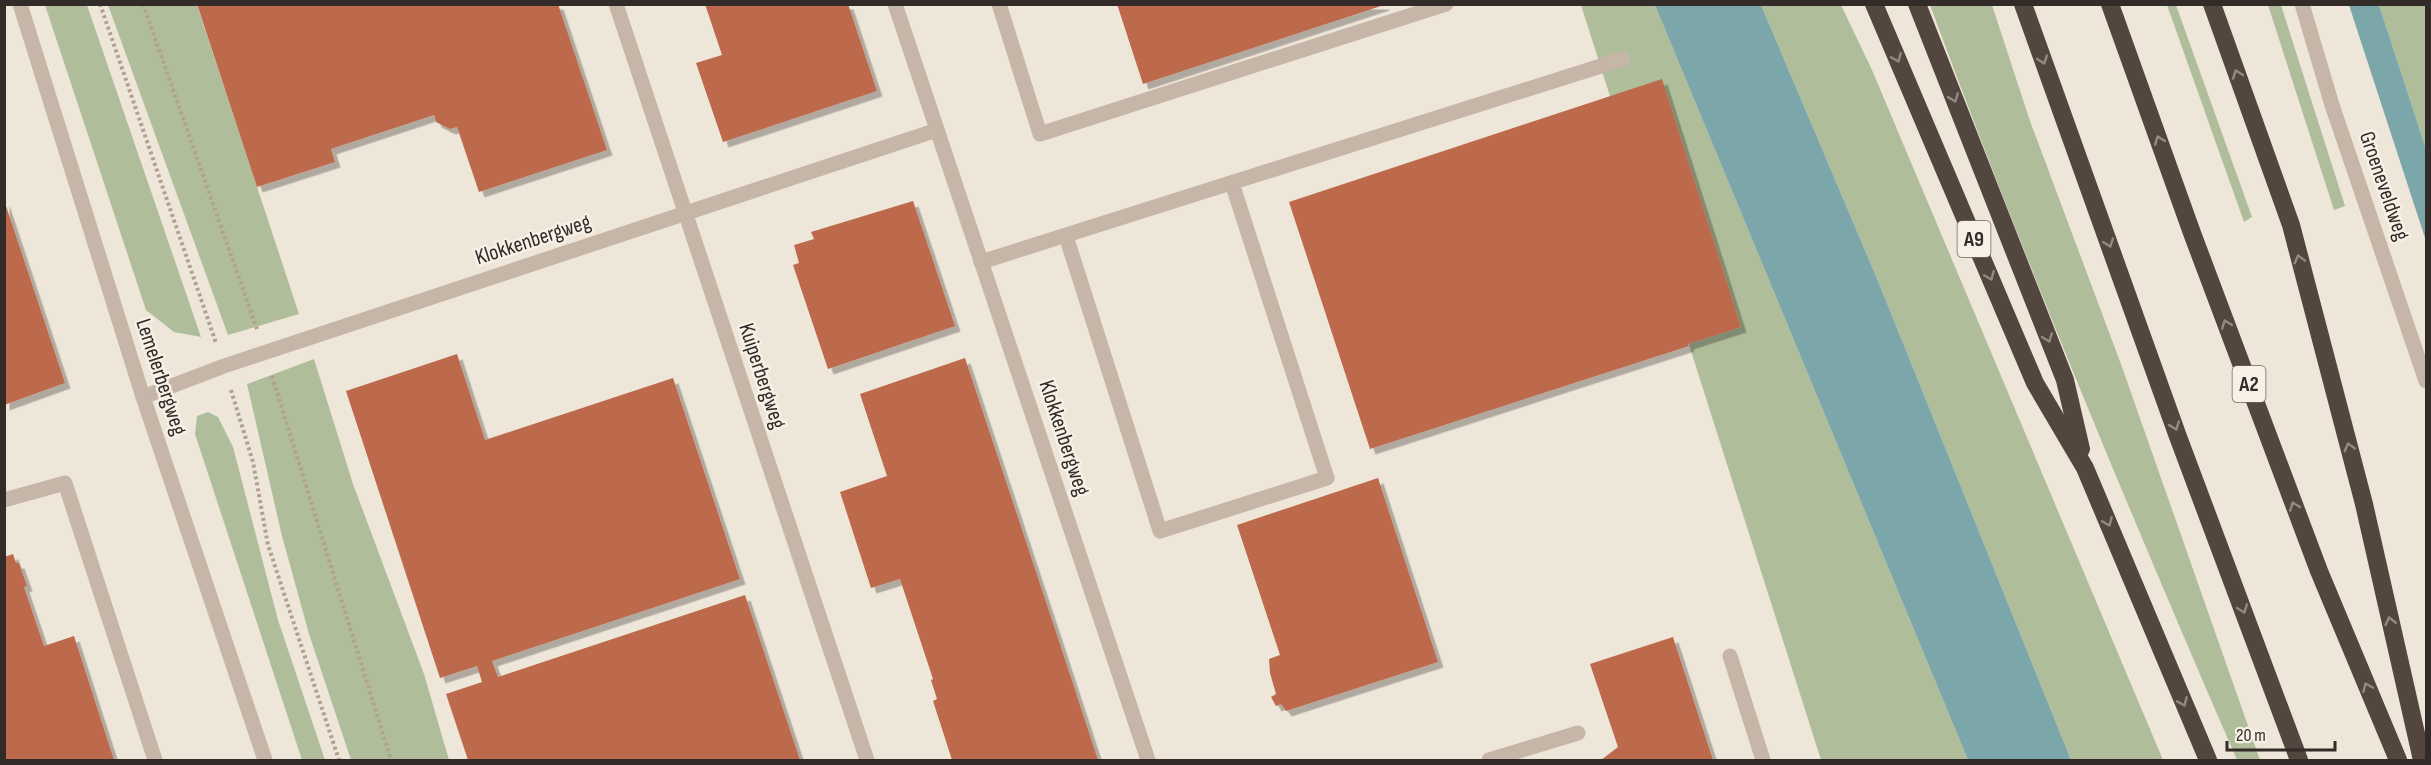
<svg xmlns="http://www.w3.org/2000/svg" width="2431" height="765" font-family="'Sofia Sans Condensed',sans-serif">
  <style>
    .green { fill: #b0bd9b }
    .water { fill: #7ba6aa }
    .building { fill: #bc6a4b; filter: url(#shadow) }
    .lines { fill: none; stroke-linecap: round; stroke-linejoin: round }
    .path { stroke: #b2a091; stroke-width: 4; stroke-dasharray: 3 3; stroke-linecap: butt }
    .service { stroke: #c6b6a7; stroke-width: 15 }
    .minor { stroke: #c6b6a7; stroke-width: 15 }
    .tertiary { stroke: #c6b6a7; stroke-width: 15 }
    .motorway { stroke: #53463f; stroke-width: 18 }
    .oneway { stroke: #958a82 }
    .labels { text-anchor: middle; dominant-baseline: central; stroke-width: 5; stroke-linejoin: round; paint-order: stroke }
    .shield { fill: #f7f0e6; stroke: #6e6660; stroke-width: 1.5 }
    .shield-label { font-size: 21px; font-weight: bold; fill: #332b27 }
    .street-label { font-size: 22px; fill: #332b27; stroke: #f7f0e6 }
  </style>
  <defs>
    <filter id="shadow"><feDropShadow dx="5.5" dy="5.5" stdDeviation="0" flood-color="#0004"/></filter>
  </defs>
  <rect width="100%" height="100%" fill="#efe6da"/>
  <g class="green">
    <polygon points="45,5 87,5 201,337 174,332 146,310"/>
    <polygon points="108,5 197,5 299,314 228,335"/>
    <polygon points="1581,5 1655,5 1968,760 1821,760"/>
    <polygon points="1761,5 1841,5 1872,70 2163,760 2071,760 1878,281"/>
    <path d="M1930,5H1992L2030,121L2122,367L2260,760H2237C2129,511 2024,259 1930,5Z"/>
    <polygon points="2167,5 2176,5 2252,217 2244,222"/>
    <polygon points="2268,5 2281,5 2345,206 2334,210"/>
    <polygon points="2379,5 2426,5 2426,149"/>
    <polygon points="314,359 353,484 424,674 449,760 351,760 309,634 282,536 247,384"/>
    <polygon points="208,412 218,417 233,447 278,620 325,760 302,760 195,434 197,416"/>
  </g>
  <g class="water">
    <polygon points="1655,5 1761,5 1878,281 2071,760 1968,760"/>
    <polygon points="2349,5 2379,5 2426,149 2426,241"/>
  </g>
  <g class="building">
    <polygon points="197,4 558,4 607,150 479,192 457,127 450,129 436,122 434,115 331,149 335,162 257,187"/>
    <polygon points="705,4 848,4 877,91 723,142 696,63 722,55"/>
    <polygon points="1117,4 1384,4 1384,5 1143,84"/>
    <polygon points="1662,79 1741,327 1688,344 1689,346 1370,449 1289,202"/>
    <polygon points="4,200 65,383 4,405"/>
    <polygon points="913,201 955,326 828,369 793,265 799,263 794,245 814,239 811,232"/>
    <polygon points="457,354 485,440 673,378 740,579 492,661 498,677 745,595 800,760 468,760 446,694 482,682 477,666 440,678 346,391"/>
    <polygon points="965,358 1058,638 1098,760 952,760 933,701 937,699 931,680 933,679 900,579 871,588 840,492 887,476 860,394"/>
    <polygon points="1378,478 1438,662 1286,711 1281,704 1276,706 1271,697 1276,694 1270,673 1269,659 1280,655 1237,525"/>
    <polygon points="13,554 16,563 19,563 27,586 24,587 44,646 74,636 114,760 4,760 4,557"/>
    <polygon points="1673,637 1713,760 1601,760 1618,747 1590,664"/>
  </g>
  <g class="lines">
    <g class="path">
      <polyline points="100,4 216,343"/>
      <polyline points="143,4 257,329"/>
      <polyline points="272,376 391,760"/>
      <polyline points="231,390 253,462 268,545 339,760"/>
    </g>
    <g class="service">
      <polyline points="999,4 1040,134 1446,4"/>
      <polyline points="1066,236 1160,531 1327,478 1232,183"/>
      <polyline points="981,262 1623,59"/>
      <polyline points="1730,656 1763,760"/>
      <polyline points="1489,760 1578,733"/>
    </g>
    <g class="minor">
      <polyline points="616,4 867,760"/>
      <polyline points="895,4 1148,760"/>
      <polyline points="2302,4 2332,105 2426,381"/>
      <polyline points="143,397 224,366 937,130"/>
      <polyline points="4,500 65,483 155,760"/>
    </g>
    <polyline class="tertiary" points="20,4 143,397 265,760"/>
    <g class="motorway">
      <polyline points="1874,4 2035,383 2085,468 2208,760"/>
      <polyline points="1917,4 2065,380 2081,449"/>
      <polyline points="2023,4 2177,434 2299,760"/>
      <polyline points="2110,4 2192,233 2319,571 2398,760"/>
      <polyline points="2212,4 2291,225 2364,504 2422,760"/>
    </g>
  </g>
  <defs><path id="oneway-chevron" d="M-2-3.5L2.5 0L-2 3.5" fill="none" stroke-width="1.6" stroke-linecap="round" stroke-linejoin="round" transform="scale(1.5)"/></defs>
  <g class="oneway">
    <use href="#oneway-chevron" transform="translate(1897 58) rotate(67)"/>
    <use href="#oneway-chevron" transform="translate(2043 60) rotate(70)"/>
    <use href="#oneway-chevron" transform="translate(2237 74) rotate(-110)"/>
    <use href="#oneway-chevron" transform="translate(1954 98) rotate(69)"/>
    <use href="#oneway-chevron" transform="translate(2159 140) rotate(-110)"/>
    <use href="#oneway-chevron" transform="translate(2109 243) rotate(70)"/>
    <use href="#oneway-chevron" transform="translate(2299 259) rotate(-105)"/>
    <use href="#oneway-chevron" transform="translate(1990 276) rotate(67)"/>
    <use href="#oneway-chevron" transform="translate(2226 324) rotate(-111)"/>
    <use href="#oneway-chevron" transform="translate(2048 338) rotate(69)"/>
    <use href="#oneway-chevron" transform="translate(2175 426) rotate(70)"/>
    <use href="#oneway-chevron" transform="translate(2349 447) rotate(-105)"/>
    <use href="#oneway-chevron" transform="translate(2294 506) rotate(-111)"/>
    <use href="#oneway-chevron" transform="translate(2108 522) rotate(67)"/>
    <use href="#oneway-chevron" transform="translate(2243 609) rotate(70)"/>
    <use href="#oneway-chevron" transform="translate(2390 621) rotate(-103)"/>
    <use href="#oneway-chevron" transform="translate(2367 687) rotate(-113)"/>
    <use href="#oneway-chevron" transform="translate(2183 702) rotate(67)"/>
  </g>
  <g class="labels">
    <g class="shield">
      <rect x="1957.5" y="221" width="33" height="36" rx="4.5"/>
      <rect x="2232.5" y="366" width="33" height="36" rx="4.5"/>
    </g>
    <g class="shield-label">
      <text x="1974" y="239">A9</text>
      <text x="2249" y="384">A2</text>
    </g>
    <g class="street-label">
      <text transform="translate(2384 186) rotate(71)">Groeneveldweg</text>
      <text transform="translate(533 240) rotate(-18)">Klokkenbergweg</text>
      <text transform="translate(762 376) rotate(72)">Kuiperbergweg</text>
      <text transform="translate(161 377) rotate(72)">Lemelerbergweg</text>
      <text transform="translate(1064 438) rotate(72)">Klokkenbergweg</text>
    </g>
  </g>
  <rect width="2431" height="765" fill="none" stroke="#332b27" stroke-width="12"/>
  <path d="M2227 741v9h108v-9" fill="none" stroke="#332b27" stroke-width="3"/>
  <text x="2236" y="741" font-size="18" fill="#332b27" stroke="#f7f0e6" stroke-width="4.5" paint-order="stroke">20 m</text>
</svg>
